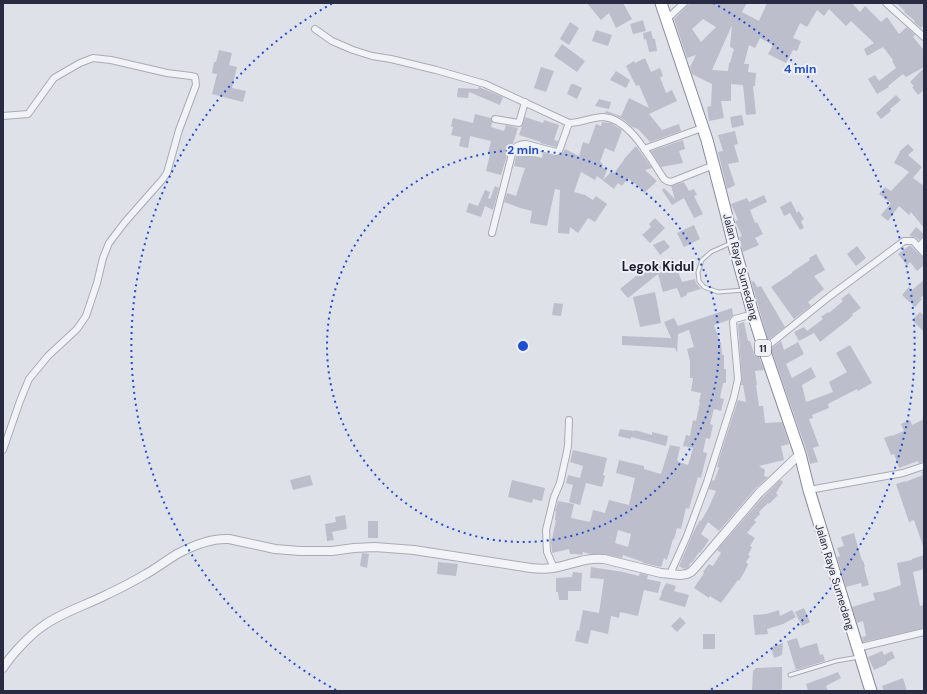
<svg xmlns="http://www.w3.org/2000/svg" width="927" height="694" font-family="'DM Sans',sans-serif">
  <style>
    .building { fill: #bcbecc; fill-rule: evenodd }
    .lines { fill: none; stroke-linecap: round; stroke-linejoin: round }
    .service-casing { stroke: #a8aab7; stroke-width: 5 }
    .minor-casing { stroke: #a8aab7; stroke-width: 8 }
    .tertiary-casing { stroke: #a8aab7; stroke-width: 10 }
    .trunk-casing { stroke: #868aa0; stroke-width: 13 }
    .service { stroke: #f2f3f7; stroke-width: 3 }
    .minor { stroke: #f2f3f7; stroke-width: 6 }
    .tertiary { stroke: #f2f3f7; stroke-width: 8 }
    .trunk { stroke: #fff; stroke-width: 11 }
    .ring { fill: none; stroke: #1d4ed8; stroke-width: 2; stroke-dasharray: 2 4 }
    .labels { text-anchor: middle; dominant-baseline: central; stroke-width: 4; stroke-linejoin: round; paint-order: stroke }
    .shield { fill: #eff0f6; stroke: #646677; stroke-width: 1 }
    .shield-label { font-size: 10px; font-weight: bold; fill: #282b41 }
    .street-label { font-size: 11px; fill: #282b41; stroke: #eff0f6 }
    .quarter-label { font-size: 13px; font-weight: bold; fill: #1a1c32; stroke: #eff0f6 }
    .centre { fill: #1d4ed8; stroke: #eff0f6; stroke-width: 2 }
    .ring-label { font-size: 12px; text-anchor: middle; font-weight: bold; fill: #1d4ed8; stroke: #eff0f6; stroke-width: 4; stroke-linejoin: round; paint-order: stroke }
  </style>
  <rect width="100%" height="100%" fill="#dfe1e9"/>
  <g class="building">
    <polygon points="587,3 623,3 632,19 616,28 609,13 601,20"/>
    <path d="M690,3H747L742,12L759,21L767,3H852L860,12L865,6L881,22L887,17L899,34L907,27L915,35L913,37L924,50V67L906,77L903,74L888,86L889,87L877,94L868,79L875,75L879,81L896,68L892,61L893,60L883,47L867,56L864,49L874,43L851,21L846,26L829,9L824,16L817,10L807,27L800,23L793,38L801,41L797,51L793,50L786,63L768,54L773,45L760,38L755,48L749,45L744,64H749L748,72L756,73L755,86H753L756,114L746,115L743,85L731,84V101H721L724,118L709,121L707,107L711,106L712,84L692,74L690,67L696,55L687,58L674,19ZM703,19L716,27L701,42L692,29ZM732,25L730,47L734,49L730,63H729L728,71L712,70Z"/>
    <polygon points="896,3 924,3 924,25 921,28 914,22 915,21 904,12 905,11"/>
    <polygon points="643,20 646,31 633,34 630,24"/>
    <polygon points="570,22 579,28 569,45 560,39"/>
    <polygon points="596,30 612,35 608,46 592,41"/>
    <polygon points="651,31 653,39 655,39 657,51 649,52 646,39 644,40 643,33"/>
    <polygon points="562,44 585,61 577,72 554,56"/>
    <polygon points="219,50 232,53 229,65 237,67 232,88 246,91 243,102 212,94 217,74 212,73 214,62 216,62"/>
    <polygon points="645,58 651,72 660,68 663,76 660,77 666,93 672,90 677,101 649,114 662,130 679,124 681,131 650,142 638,129 632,127 624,120 615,115 605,113 606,111 621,116 629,98 649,108 639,85 636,86 626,66 634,61 635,63"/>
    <polygon points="541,67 554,71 546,92 534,88"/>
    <polygon points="924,68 924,90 918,95 912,87 914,86 910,82"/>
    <polygon points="616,71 630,80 626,88 610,80"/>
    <polygon points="571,84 574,84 582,88 577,99 567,94"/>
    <polygon points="479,87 503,97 500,105 469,92 468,98 457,97 458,88 478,89"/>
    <polygon points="896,95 901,100 890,109 891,111 881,119 876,113"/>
    <polygon points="599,99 611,102 609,109 595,106"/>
    <polygon points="475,114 491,118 492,122 491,127 504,131 506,125 518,128 513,144 509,149 501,175 486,171 490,154 488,153 491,141 470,136 468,148 459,146 461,137 451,135 453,127 451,126 453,118 473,123"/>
    <polygon points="742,115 744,125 732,128 730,117"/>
    <polygon points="525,117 543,123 544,120 559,125 554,140 558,141 556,147 540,143 541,142 519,135"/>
    <polygon points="602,122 611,123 622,130 614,152 605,148 600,162 603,164 602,167 607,170 603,180 611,172 614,173 624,160 624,159 636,146 652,168 645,170 657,181 644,193 635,183 634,184 628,178 622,186 618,183 614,189 597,176 595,180 581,172 574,192 585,195 593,200 596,196 607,204 595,222 588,218 578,233 570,227 569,234 558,233 560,190 555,189 547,226 530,223 532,211 520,208 504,202 507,193 516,196 525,168 514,166 517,152 542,158 543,153 555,156 560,155 563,153 565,149 579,156 583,142 589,144 596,124 601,126"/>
    <polygon points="735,131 738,144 734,145 739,162 728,164 735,185 727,189 718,152 723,151 718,135"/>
    <polygon points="683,140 685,149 679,151 683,163 661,167 651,151"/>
    <polygon points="908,144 914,150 908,155 922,167 913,178 924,186 924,228 911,212 909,215 899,206 888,221 881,215 891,203 879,194 885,187 891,191 909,172 902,167 894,163 900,152 899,152"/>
    <polygon points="684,182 689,191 694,189 697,195 694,196 703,214 694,218 684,198 672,205 662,190 664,188 675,199 671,186"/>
    <polygon points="495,186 499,188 493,210 485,206 481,217 466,212 469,203 478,206 485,190 490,192 488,198 490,199"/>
    <polygon points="764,195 767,202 750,210 755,223 757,222 763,234 755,238 759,245 743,252 739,237 742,236 735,221 738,220 731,204 747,198 749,202"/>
    <polygon points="791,201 797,213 799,211 804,219 801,221 804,228 800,230 790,213 784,216 780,207"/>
    <polygon points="655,218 665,228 650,243 642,235 651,227 649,224"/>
    <polygon points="694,225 700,239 684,247 677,233"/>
    <polygon points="916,227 924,234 924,236 919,240 915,237 909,236"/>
    <polygon points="664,240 670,247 660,255 653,245"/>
    <polygon points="857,246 866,258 856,266 847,254"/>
    <polygon points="909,246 911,246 921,256 924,257 924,265 917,271 910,262 907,265 898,254"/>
    <polygon points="816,254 825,270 814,276 824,289 808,302 811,306 794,319 771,287 792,273 792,272 810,260 809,258"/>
    <polygon points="673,258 682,282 695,279 696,283 701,289 687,293 687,295 681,298 677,288 663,292 658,274 628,298 620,289 646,268"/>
    <polygon points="750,277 752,282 754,281 757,287 761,286 785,327 768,340"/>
    <polygon points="924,280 924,295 920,298 922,299 915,307 902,295 909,287 912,290"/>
    <polygon points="655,292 661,323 640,327 633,297"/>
    <polygon points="849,293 861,308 852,314 853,315 848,320 820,342 814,333 799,341 794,332 804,327 807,331 823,319 821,317 828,312 829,313 843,301 841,299"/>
    <polygon points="554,303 563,304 561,316 552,315"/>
    <path d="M732,308L733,315L729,320L714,325L720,342H721L722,355H724V369H726V383H723L720,398L724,399L721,411L714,409L710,424L713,425L710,439L706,438L703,452L707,453L701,478L698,477L689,509L686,508L681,529L677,528L674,540L673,539L667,560L664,558L661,567L643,563V562L623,555L622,558L604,554H590L583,552L582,555L576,554H570L569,549L552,553L551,539H552L556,520H555L556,511H555L558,501L574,504L571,518L590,522L593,510L605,513L609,500L629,505L635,478L616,473L619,460L644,466V469L661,474L670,445L680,447L677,461L688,465L693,448L683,446L686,435L690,436L693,420L696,421L700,402H699L701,393L691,391L693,378H690V361L687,349L694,347L689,330L678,334L677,353L675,348L622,345V336L671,338L664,322L674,318L678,326ZM618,530L631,534L628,547L615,543Z"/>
    <polygon points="920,312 924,316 924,332 912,320"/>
    <polygon points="744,322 748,341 750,341 755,356 758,354 764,370 755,371 757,385 756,385 759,406 763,406 765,423 782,422 789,444 781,446 784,460 759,466 765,470 764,476 768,477 755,489 719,531 708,522 701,534 709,540 700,553 699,552 692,563 691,562 688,568 684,569 679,566 694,531 700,520 701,521 708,509 716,491 709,489 712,480 714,481 719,468 717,467 719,459 738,400 746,402 743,385 741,385 742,379 738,324"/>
    <polygon points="781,341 784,350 798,342 804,354 786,364 792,378 811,367 816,377 802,385 806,402 833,392 829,382 847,372 836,353 850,345 872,383 858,391 857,389 828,404 829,408 812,415 813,418 809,419 819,446 813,448 818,462 810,464 807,452 771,349"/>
    <polygon points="924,419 924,462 918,463 918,461 899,468 894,454 891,455 884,438 892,435 892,436 904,431 901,424 910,420 912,425"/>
    <polygon points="620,429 634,431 635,430 652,435 652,432 668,436 666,446 631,437 631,439 618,436"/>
    <polygon points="573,450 607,458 603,475 605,476 602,487 586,483 580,505 569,502 573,485 566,483 568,475 580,478 583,466 570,462"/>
    <polygon points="924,471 924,546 923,546 914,520 909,522 896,484 905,481 905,482 923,475 921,472"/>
    <polygon points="310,475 313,485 293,490 290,480"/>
    <polygon points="512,480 545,488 542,501 533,499 532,503 508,497"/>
    <polygon points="780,480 783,482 776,493 778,495 769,504 768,503 759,512 760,514 754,520 756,522 747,533 755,538 750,546 752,547 748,555 750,556 746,562 748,564 745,571 739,581 738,580 721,603 710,596 709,598 694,588 704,573 703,572 709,564 713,566 721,553 717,550 763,497"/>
    <polygon points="345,515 347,529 332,532 334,540 327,541 325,524 336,522 335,517"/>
    <rect x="368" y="521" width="10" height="17"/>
    <polygon points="854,533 862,561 863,560 865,567 864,567 869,585 862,587 861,583 846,587 837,557 840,556 837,548 844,546 841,537"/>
    <polygon points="362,553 369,554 367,568 360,566"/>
    <polygon points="924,555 924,569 913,572 920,606 924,605 924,628 863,642 862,637 866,636 863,621 857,623 852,607 875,600 873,593 884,591 901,585 897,563 912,560 912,559"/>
    <polygon points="438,562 458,564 456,576 437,574"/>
    <polygon points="591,567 623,572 639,576 640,573 648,575 647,579 661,582 658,593 644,590 638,616 620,612 619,618 611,616 608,634 591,630 588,644 575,641 577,630 579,631 583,610 599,613 604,579 590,578"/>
    <polygon points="573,572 582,573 581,591 568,591 568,600 559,600 558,592 556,592 556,578 572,577"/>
    <polygon points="666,583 676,586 674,591 689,595 685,607 659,600 662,593 661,593"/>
    <polygon points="804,608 810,622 802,626 795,612"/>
    <polygon points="779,610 780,616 792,610 796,617 783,624 767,629 768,634 755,635 753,615 766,614"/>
    <polygon points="680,617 686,623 677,632 671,626"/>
    <rect x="703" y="634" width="12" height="15"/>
    <polygon points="797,638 800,648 817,643 820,655 823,654 825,661 796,670 787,641"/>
    <polygon points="783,643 782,655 774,658 771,647"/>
    <polygon points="882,651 884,655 892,651 895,658 887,662 887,664 874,670 868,657"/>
    <polygon points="782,667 782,691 752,691 753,671 756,668"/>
    <polygon points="838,672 841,678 826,686 828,691 808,691 806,684 828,676"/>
    <polygon points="903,678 907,691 884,691 882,686"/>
  </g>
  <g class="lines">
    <defs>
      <g id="service">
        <polyline points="731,243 711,252 702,260 698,272 699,281 704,287 718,292 744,290"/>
        <polyline points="790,675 836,661 859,657"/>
      </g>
      <g id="minor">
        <polyline points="886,3 924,37"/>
        <polyline points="667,19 684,3"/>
        <path d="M315,29L332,41L353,50L372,56L391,59L436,70L485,84L569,123C581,123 592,117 603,117C630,118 650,159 664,179L667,181L671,182L714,165"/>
        <polyline points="3,116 28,114 54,78 80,63 93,58 111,60 167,73 191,76 195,77 196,85 179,130 167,173 162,180 125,222 109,243 103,258 97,283 86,316 77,329 48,356 29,379 20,401 3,450"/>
        <polyline points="495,119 519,123 525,102"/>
        <polyline points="644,149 702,128"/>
        <path d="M492,233L513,150C517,146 519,144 526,144L556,152L559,151L569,123"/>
        <polyline points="919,247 924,241"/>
        <polyline points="764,349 830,296 904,241 913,241 924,253"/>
        <polyline points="809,490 903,473 924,466"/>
        <polyline points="554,568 547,552 546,530 554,497 560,483 566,456 568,446 569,420"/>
        <polyline points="670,574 687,536 707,482 734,397 738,379 733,322 735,319 753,314"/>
        <polyline points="857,648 924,632"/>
      </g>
      <path id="tertiary" d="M3,668C11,655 30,635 43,626C62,612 87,605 108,594C121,588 134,581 146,574C157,568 168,559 179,553C194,545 212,538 229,539L275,549L300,551H332L354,548L375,547L414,550L531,568C539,569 546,569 553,568C571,565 585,557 604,559L661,573L680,575L687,574L691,572L695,568L759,493L800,454"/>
      <polyline id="trunk" points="661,3 707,140 726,213 733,242 753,314 764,349 800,454 809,490 871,691"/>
    </defs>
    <use href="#service" class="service-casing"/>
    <use href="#minor" class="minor-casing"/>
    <use href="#tertiary" class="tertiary-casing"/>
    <use href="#trunk" class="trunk-casing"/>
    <use href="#service" class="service"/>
    <use href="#minor" class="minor"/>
    <use href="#tertiary" class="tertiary"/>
    <use href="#trunk" class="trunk"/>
  </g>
  <g class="ring">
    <circle cx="523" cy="346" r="196"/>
    <path d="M336 690A392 392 0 0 1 333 3M713 3A392 392 0 0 1 710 690"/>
  </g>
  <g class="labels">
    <rect class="shield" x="755" y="340" width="16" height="16" rx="3"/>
    <g class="shield-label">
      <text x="763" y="348">11</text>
    </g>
    <g class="street-label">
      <text transform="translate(741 267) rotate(75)">Jalan Raya Sumedang</text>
      <text transform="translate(835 577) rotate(73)">Jalan Raya Sumedang</text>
    </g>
    <g class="quarter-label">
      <text x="658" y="266">Legok Kidul</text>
    </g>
  </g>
  <circle cx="523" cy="346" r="6" class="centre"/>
  <g class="ring-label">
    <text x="800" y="73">4 min</text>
    <text x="523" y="154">2 min</text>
  </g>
  <rect width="927" height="694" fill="none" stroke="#282b41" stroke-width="8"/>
</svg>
